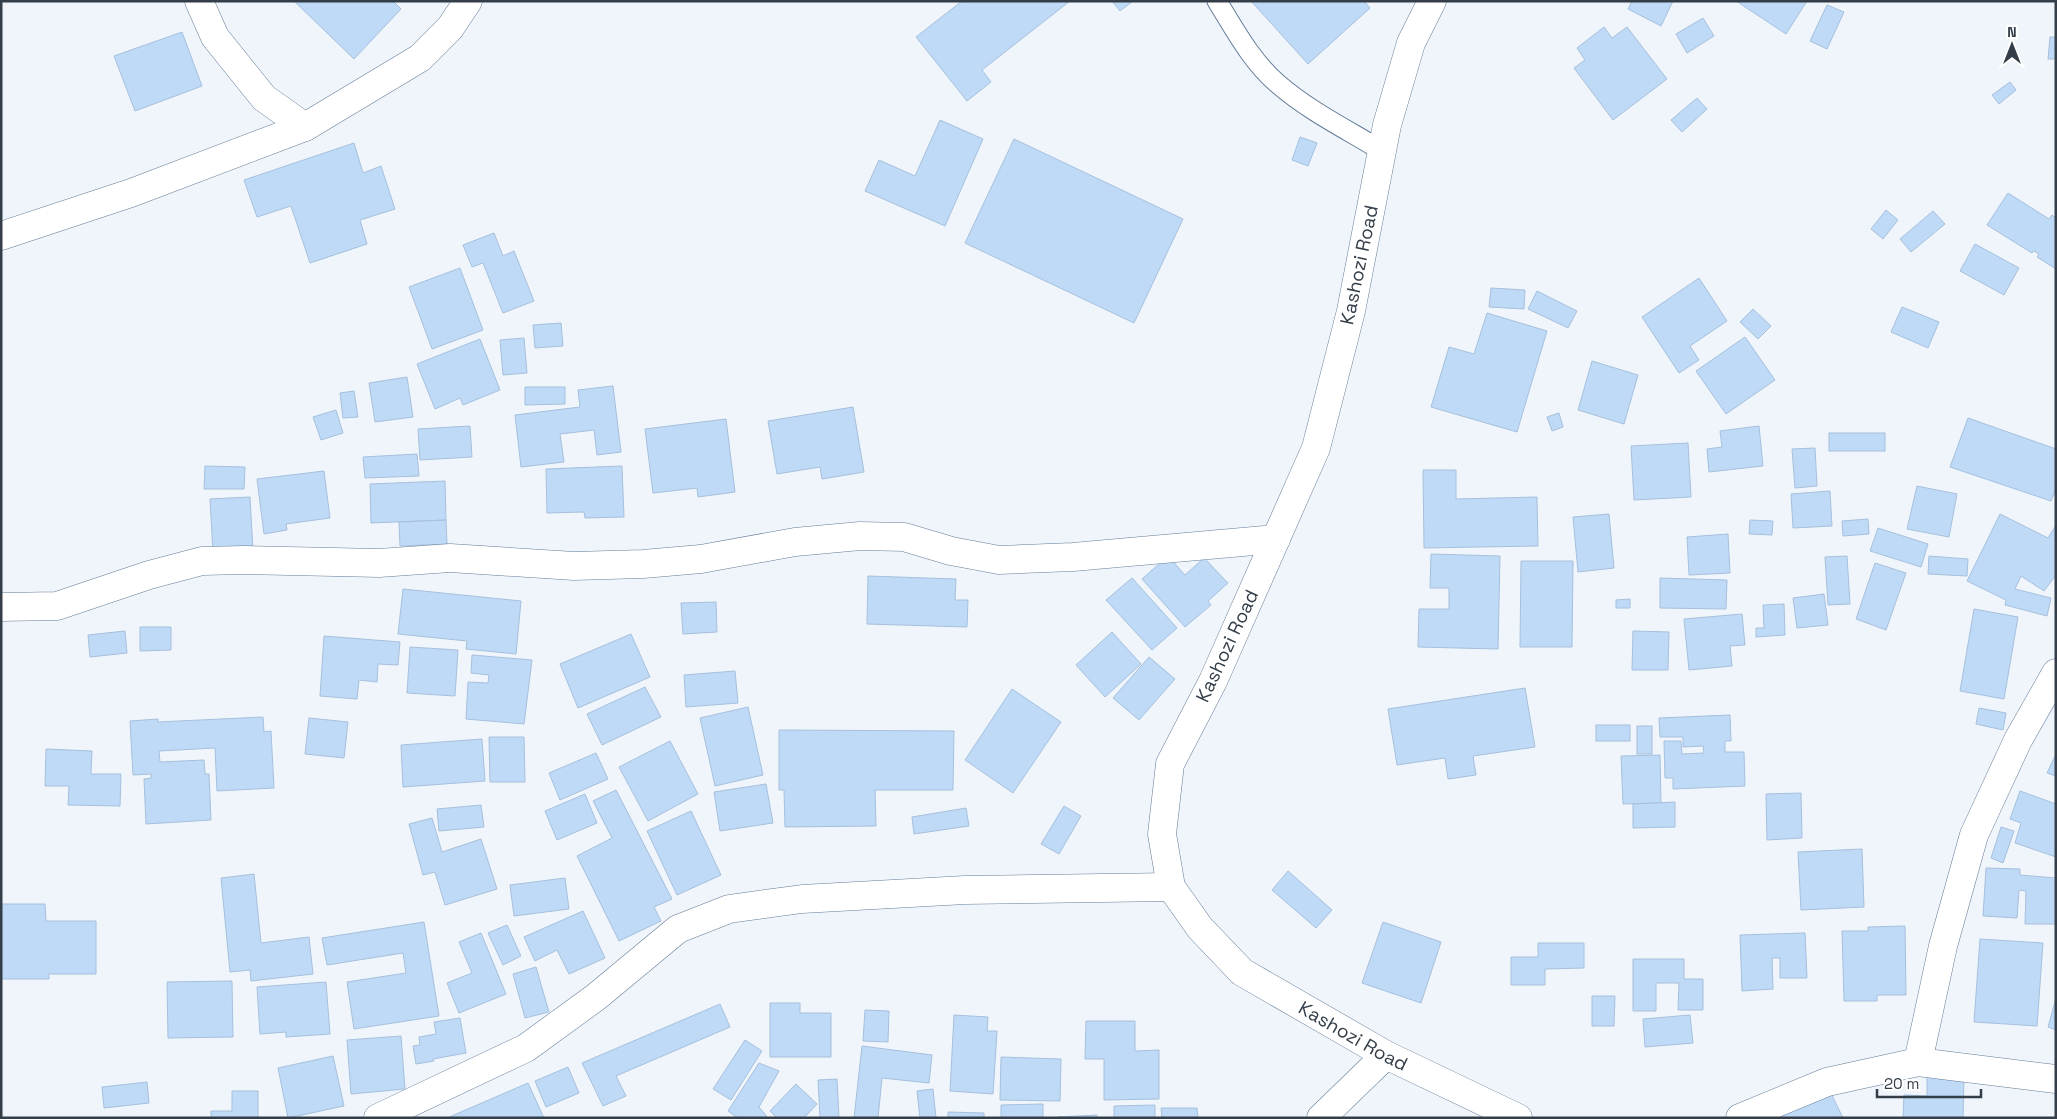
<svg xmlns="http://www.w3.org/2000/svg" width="2057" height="1119" font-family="'Space Grotesk',sans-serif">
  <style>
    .building { fill: #bfdaf7; stroke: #a6c0dc }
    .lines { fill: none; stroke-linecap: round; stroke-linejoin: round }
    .lane-casing { stroke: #657d98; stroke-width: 21 }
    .street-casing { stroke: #657d98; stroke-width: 29 }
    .secondary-casing { stroke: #657d98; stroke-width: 29 }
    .lane { stroke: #fff; stroke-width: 19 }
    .street { stroke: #fff; stroke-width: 28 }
    .secondary { stroke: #fff; stroke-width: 28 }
    .labels { text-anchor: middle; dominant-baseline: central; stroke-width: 4.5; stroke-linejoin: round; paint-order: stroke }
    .street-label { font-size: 19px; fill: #333e49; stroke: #fff }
  </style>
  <rect width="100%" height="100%" fill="#eff5fb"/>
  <g class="building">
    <polygon points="294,1 393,1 401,9 354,59"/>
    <polygon points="962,1 1070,1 982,70 991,82 967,101 916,37"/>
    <polygon points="1112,1 1133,1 1120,11"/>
    <polygon points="1251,1 1364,1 1370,8 1308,64"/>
    <polygon points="1632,1 1673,1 1661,26 1628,9"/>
    <polygon points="1736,1 1807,1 1786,34"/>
    <polygon points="1827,5 1844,12 1827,49 1810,41"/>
    <polygon points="1703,18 1714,36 1687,53 1676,34"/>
    <polygon points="1604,27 1612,38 1627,27 1667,79 1613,120 1574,68 1585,60 1577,48"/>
    <polygon points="182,32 202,86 135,111 114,56"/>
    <polygon points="2050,37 2056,37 2056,59 2048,59"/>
    <polygon points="2010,82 2016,90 1999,104 1992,95"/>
    <polygon points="1697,98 1707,109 1682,132 1671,120"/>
    <polygon points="940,120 983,139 945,226 865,191 879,160 915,176"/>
    <polygon points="1300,137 1317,143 1308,166 1292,160"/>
    <polygon points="1014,139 1183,219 1134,323 965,243"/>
    <polygon points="354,143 363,173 381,166 395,209 360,220 367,244 310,263 291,206 257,217 244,180"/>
    <polygon points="2008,193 2049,219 2052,215 2056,218 2056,269 2037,257 2039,254 2034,251 2032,253 1987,225"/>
    <polygon points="1886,210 1898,220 1883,239 1871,229"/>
    <polygon points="1933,211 1945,224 1911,252 1900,239"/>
    <polygon points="494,233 503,256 514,251 534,301 503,313 483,263 472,267 463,245"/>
    <polygon points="1975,244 2019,268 2004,295 1960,271"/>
    <polygon points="460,268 483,330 432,349 409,287"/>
    <polygon points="1699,278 1727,321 1690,346 1699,360 1679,373 1642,317"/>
    <polygon points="1491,288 1525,290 1524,309 1489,307"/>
    <polygon points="1537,291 1577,311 1568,328 1528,309"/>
    <polygon points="1902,307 1939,322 1928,348 1891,332"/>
    <polygon points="1753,309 1771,326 1758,339 1740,322"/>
    <polygon points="1487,313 1547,331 1517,432 1431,407 1449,347 1474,354"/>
    <polygon points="561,323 563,346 535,348 533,325"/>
    <polygon points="1745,337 1775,380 1726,414 1696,371"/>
    <polygon points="524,338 527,373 503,375 500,340"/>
    <polygon points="480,339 500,390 463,405 460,398 435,409 417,364"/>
    <polygon points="1592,361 1638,375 1624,424 1578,410"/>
    <polygon points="407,377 413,417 375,422 369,383"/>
    <polygon points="613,386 621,452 597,455 594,430 560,434 564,462 521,467 515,415 580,407 578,390"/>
    <polygon points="525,387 565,387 565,404 525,405"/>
    <polygon points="354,391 358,417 343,418 340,393"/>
    <polygon points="853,407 864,472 822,479 820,467 777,474 768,421"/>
    <polygon points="336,410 343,433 321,440 313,417"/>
    <polygon points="1559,413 1563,427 1552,431 1547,417"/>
    <polygon points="1968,418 2056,449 2056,489 2051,501 1950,467"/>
    <polygon points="726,419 735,492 698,497 697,488 653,493 645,429"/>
    <polygon points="470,426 472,457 420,460 418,429"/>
    <polygon points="1759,426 1763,466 1709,472 1707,449 1722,447 1720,431"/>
    <rect x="1829" y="433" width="56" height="18"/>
    <polygon points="1688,443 1691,497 1634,500 1631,446"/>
    <polygon points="1815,448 1817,486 1795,488 1792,449"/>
    <polygon points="417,454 419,476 365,478 363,457"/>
    <polygon points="205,466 245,467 244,489 204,489"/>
    <polygon points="622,466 624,517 585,518 584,512 547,513 546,469"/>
    <polygon points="1423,470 1456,470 1456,499 1537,497 1538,546 1424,548"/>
    <polygon points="324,471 330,518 286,524 287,530 264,534 257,479"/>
    <polygon points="445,481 446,520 371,523 370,484"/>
    <polygon points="1917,486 1957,494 1949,537 1907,529"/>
    <polygon points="1830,491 1832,526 1793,528 1791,494"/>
    <polygon points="250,497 253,551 213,553 210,499"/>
    <polygon points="1609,514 1614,568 1578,572 1573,517"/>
    <polygon points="2000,514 2048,538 2056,525 2056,575 2044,591 2021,576 2015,589 2051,598 2047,616 2005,605 2006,600 1967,581"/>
    <polygon points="1868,519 1869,534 1843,536 1842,521"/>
    <polygon points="446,520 447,544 400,546 399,522"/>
    <polygon points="1750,520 1773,521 1772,535 1749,534"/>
    <polygon points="1878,528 1928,544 1921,567 1870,551"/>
    <polygon points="1728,534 1730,573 1689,575 1687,537"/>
    <polygon points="1431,554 1500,556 1498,649 1418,647 1419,609 1449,609 1449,588 1430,588"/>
    <polygon points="1168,556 1185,575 1204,558 1228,583 1208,601 1211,605 1185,627 1142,579"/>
    <polygon points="1847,556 1850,604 1828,605 1825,557"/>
    <polygon points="1929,556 1968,559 1967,576 1928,574"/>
    <polygon points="1521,561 1573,561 1572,647 1520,647"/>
    <polygon points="1875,563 1906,573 1886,630 1856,619"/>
    <polygon points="868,576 956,579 955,600 968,600 967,627 867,624"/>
    <polygon points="1132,578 1177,628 1152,650 1106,600"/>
    <polygon points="1660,578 1727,580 1726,609 1660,608"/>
    <polygon points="403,589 521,601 516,654 466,649 467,641 398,634"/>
    <polygon points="1824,594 1828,625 1797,628 1793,598"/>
    <polygon points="1630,599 1630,608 1616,608 1616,600"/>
    <polygon points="716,602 717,632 683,634 681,603"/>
    <polygon points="1784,604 1785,635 1756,637 1756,628 1764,628 1763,605"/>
    <polygon points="1974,609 2018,617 2004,699 1960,691"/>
    <polygon points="1742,614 1745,645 1730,646 1732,666 1689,670 1684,619"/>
    <polygon points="140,627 171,627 171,650 140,651"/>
    <polygon points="125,631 127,653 90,657 88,635"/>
    <polygon points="1633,631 1669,632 1668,670 1632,670"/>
    <polygon points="1112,632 1141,664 1105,697 1076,665"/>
    <polygon points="631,634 650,677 578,708 560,664"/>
    <polygon points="324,636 400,642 398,665 378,664 377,682 359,680 357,699 320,696"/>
    <polygon points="410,647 458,650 455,696 407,693"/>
    <polygon points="472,655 532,660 524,724 466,719 468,682 488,683 489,675 471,673"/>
    <polygon points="1149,657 1175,679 1139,720 1113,698"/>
    <polygon points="735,671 738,703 686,707 684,675"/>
    <polygon points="645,687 661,717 602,745 587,714"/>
    <polygon points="1525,688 1535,747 1473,756 1476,775 1448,779 1445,758 1397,765 1388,709"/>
    <polygon points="1012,689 1061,722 1013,793 965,760"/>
    <polygon points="748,707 763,775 715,786 700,718"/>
    <polygon points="1979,708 2006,713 2003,730 1976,724"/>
    <polygon points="1730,715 1731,741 1725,741 1725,752 1744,752 1745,786 1673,789 1673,778 1665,778 1664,741 1681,741 1682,754 1704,753 1703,746 1683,747 1683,737 1660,737 1659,718"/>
    <polygon points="263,717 264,732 271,731 274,788 217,791 215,748 159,751 160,762 204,760 205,774 209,774 211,820 146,824 144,779 151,778 151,774 133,775 130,721 158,719 158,722"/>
    <polygon points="309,718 348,722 344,758 305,754"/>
    <rect x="1596" y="725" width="34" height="16"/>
    <rect x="1637" y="726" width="15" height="28"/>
    <polygon points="779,730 954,731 953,790 875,790 876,826 785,827 784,790 779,790"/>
    <polygon points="489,737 524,737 525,782 490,782"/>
    <polygon points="482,739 485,781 403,787 401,745"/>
    <polygon points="670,741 698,794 648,821 619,767"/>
    <polygon points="46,749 92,751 91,774 121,774 120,806 68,805 69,786 45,786"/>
    <polygon points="596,753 608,779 560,800 549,773"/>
    <polygon points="2056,754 2056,776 2047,773"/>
    <polygon points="1660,755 1661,803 1623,804 1621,756"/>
    <polygon points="766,784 773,823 720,831 714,792"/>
    <polygon points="616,790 672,899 654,907 661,921 619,941 577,856 612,838 593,801"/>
    <polygon points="2020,791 2056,804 2056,857 2015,843 2021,823 2010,819"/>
    <polygon points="1801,793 1802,838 1767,840 1766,794"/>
    <polygon points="585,794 597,823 557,840 545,811"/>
    <polygon points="1675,802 1675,827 1633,828 1633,804"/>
    <polygon points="481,805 484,827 439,831 437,809"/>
    <polygon points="1064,806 1081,816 1059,854 1041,844"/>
    <polygon points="966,808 969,826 914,834 912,817"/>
    <polygon points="691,811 721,875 677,895 647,831"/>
    <polygon points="432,818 442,852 481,839 497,889 445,905 435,872 423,875 409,824"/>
    <polygon points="2001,827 2014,831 2003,863 1991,858"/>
    <polygon points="1862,849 1864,907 1801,910 1798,852"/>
    <polygon points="1986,868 2020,869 2020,875 2056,878 2056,924 2025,924 2026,891 2019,890 2017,918 1983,916"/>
    <polygon points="1288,871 1332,910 1316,928 1272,890"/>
    <polygon points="254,874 261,943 309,937 313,974 251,981 250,970 230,972 221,878"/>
    <polygon points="565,878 569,909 514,916 510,885"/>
    <polygon points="1,904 45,904 46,921 96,921 96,974 49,974 49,979 1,979"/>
    <polygon points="583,911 605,958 569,974 557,950 535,961 524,937"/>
    <polygon points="424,922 439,1016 354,1029 347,982 406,973 403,953 327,965 322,938"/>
    <polygon points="1383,922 1441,942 1421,1003 1362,983"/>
    <polygon points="507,925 521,956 503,965 488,933"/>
    <polygon points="1905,926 1906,995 1877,995 1877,1001 1844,1001 1842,931 1868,931 1868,927"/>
    <polygon points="481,933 506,994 459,1013 447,983 472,973 459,942"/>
    <polygon points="1805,933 1807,978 1780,978 1780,958 1772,958 1773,989 1742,991 1740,935"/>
    <polygon points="1980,939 2043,943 2037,1026 1974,1022"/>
    <polygon points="1538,943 1584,943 1584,968 1545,969 1545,985 1511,985 1511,957 1538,957"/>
    <polygon points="1633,959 1684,959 1684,979 1703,979 1703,1010 1678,1010 1679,983 1656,983 1656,1011 1633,1011"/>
    <polygon points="536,967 549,1012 525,1018 513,974"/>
    <polygon points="232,981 233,1037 168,1038 167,982"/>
    <polygon points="326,982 330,1034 286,1037 286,1032 260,1034 257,987"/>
    <polygon points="1592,996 1615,996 1614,1026 1592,1026"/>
    <polygon points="2056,998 2056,1030 2048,1027"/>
    <polygon points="770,1003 800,1003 800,1013 831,1013 831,1057 770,1057"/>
    <polygon points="720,1004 730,1027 616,1076 626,1096 603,1106 582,1063"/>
    <polygon points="865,1010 889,1011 888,1042 863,1041"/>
    <polygon points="954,1015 988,1017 987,1031 997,1031 993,1094 950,1091"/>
    <polygon points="1690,1015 1693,1043 1645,1047 1643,1019"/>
    <polygon points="460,1018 466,1053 433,1059 434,1061 416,1064 413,1046 420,1045 419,1037 436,1034 434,1022"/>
    <polygon points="1086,1021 1135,1021 1135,1051 1159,1050 1159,1099 1104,1100 1104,1059 1085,1059"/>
    <polygon points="401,1036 405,1089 351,1094 347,1040"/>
    <polygon points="745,1040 762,1051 731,1100 713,1089"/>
    <polygon points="862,1046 932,1055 929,1083 882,1078 878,1118 854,1118"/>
    <polygon points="333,1056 344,1106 288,1118 278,1068"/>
    <polygon points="1001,1057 1061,1059 1060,1101 1000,1100"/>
    <polygon points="759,1063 779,1071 759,1107 768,1118 738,1118 728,1111"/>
    <polygon points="568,1067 579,1093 546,1107 535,1081"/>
    <polygon points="1927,1075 1964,1076 1963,1118 1903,1118 1904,1095 1927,1096"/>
    <polygon points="837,1079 839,1118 820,1118 818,1080"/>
    <polygon points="147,1082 149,1103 104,1108 102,1087"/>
    <polygon points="528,1083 544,1118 447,1118"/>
    <polygon points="796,1084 817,1104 804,1118 777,1118 770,1111"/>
    <polygon points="1828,1087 1843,1118 1762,1118"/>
    <polygon points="933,1089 936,1118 920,1118 917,1091"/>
    <polygon points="232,1091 258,1091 258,1118 211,1118 211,1111 232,1111"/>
    <polygon points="1043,1104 1043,1118 1001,1118 1001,1105"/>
    <polygon points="1155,1105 1155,1118 1114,1118 1114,1106"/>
    <polygon points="1161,1108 1197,1108 1198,1118 1162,1118"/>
    <polygon points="948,1112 984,1113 984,1118 948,1118"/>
    <polygon points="1097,1115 1097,1118 1058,1117"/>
  </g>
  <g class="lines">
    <defs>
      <path id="lane" d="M1217,1C1235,30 1252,62 1278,84C1309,111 1348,130 1382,151"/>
      <g id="street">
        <polyline points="199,1 215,37 264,98 305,127"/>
        <polyline points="1,236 131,193 305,127 420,58 450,28 468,1"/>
        <polyline points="1,607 57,606 149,575 202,561 244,560 379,563 450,558 574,566 643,564 701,559 795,542 860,536 904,537 951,551 999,560 1073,557 1276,539"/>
        <polyline points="1918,1062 1943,946 1974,835 2018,740 2056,673"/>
        <polyline points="378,1118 526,1048 596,997 678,929 729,909 802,899 965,890 1171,887"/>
        <polyline points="1321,1118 1386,1055"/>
        <polyline points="1740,1118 1827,1082 1918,1062 2056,1079"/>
      </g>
      <g id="secondary">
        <path id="s1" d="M1432,1L1411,43L1387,125L1351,311L1316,448L1213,681L1170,764L1162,834L1171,887L1200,928L1242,972L1386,1055L1518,1118"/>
      </g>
    </defs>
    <use href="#lane" class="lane-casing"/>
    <use href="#street" class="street-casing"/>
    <use href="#secondary" class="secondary-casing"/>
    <use href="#lane" class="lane"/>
    <use href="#street" class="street"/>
    <use href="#secondary" class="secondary"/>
  </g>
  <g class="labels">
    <g class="street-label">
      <text transform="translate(1359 265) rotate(-78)">Kashozi Road</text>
      <text transform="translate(1227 646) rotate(-65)">Kashozi Road</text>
      <text stroke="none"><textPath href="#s1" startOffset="1175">Kashozi Road</textPath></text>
    </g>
  </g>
  <rect width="2057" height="1119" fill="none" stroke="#333e49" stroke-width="5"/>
  <g transform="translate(2012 45)" stroke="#ffffff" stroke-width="4" paint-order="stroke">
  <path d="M0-4L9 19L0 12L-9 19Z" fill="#333e49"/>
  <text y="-8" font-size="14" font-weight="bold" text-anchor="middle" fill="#333e49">N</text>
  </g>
  <path d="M1877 1089v8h104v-8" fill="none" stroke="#333e49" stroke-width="2.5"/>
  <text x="1884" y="1089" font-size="15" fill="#333e49" stroke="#ffffff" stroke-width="4" paint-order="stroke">20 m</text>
</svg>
